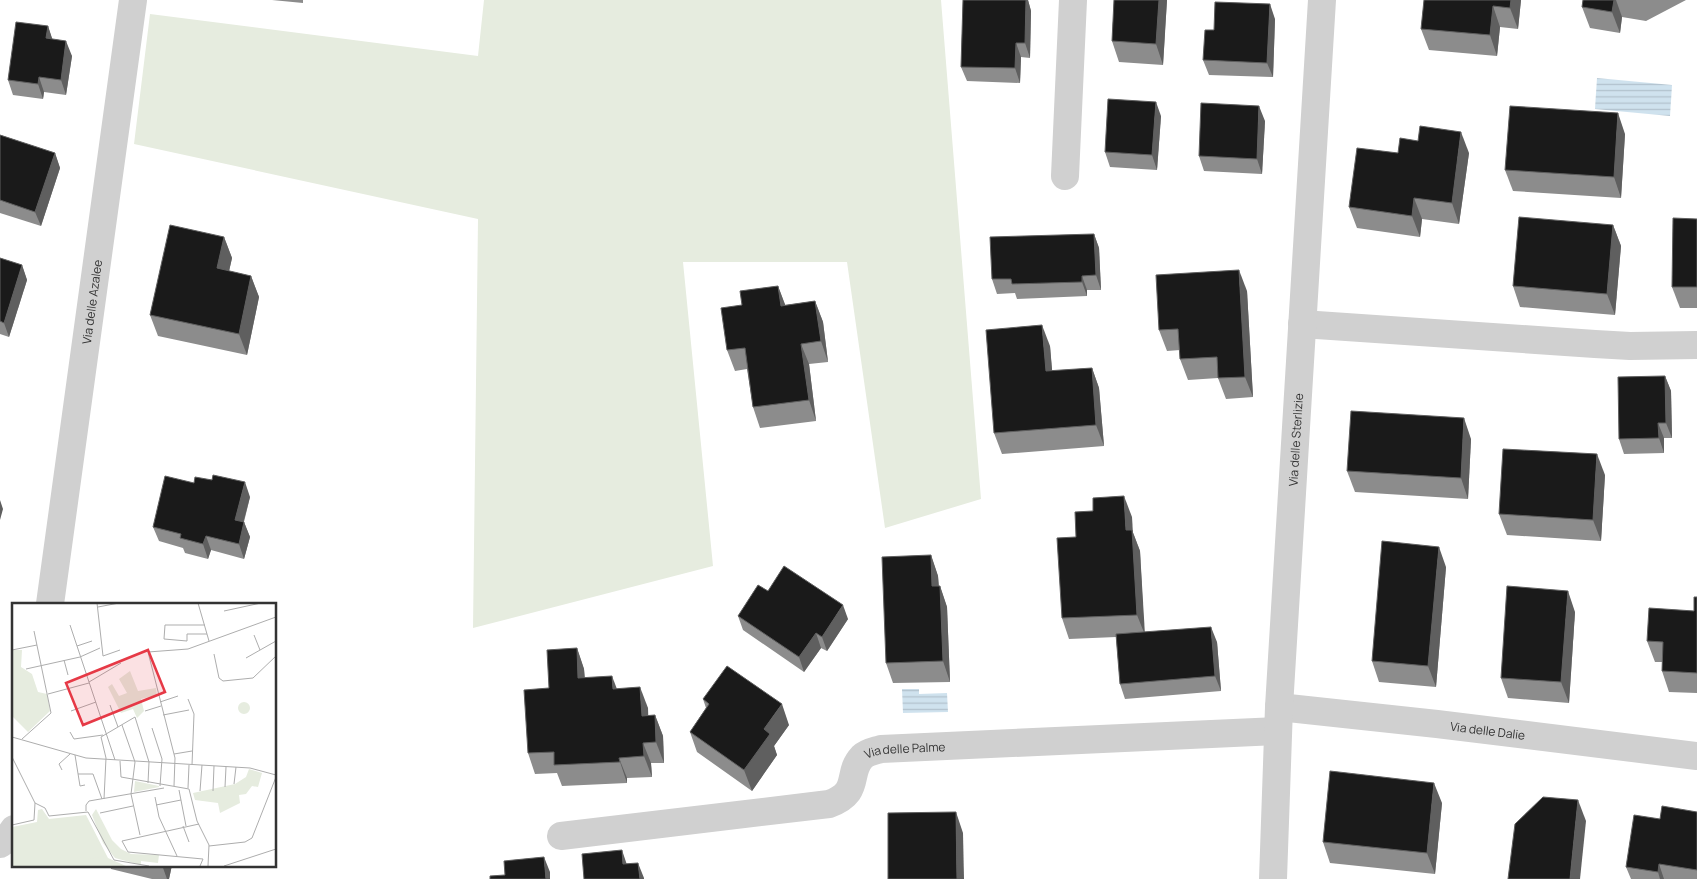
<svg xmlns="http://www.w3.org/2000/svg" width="1697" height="879" font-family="Manrope,sans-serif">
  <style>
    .green { fill: #e6ecdf }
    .water { fill: url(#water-rules) }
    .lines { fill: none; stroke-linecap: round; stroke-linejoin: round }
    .minor { stroke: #d0d0d0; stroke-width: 28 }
    .wall { fill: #8c8c8c }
    .shaded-wall { fill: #5f5f5f }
    .building { fill: #1a1a1a; stroke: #5f5f5f }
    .labels { text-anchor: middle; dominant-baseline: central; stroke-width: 5; stroke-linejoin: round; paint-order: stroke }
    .street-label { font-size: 12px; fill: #333; stroke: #fff }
    .inset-road { fill: none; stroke: #adadad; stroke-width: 1 }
    .view { fill: #e63946; fill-opacity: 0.15; stroke: #e63946; stroke-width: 2.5 }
    .inset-edge { fill: none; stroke: #333; stroke-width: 2.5 }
  </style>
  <defs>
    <pattern id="water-rules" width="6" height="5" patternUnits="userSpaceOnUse" patternTransform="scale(1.25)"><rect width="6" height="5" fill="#cfe2ee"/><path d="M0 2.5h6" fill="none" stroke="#b2c2cd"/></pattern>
  </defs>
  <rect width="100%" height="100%" fill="#fff"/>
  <polygon class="green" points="484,0 941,0 981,499 885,528 847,262 683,262 713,566 473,628 478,219 134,144 150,14 478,56"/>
  <g class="water">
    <polygon points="1597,78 1672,85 1670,116 1595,109"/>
    <polygon points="902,689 919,689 919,694 947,693 948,712 903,713"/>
  </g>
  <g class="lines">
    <g class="minor">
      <polyline points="1065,176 1073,0"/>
      <polyline points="1302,324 1595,344 1630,346 1697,345"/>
      <path id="s1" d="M50,604L133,0"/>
      <path id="s2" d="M1279,707L1437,724L1697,756"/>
      <path id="s3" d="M561,836L829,804C862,792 846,774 862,757C867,752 875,751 881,749L1278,731"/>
      <polyline points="0,844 7,839 14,829"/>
      <path id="s4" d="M1273,879L1279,707L1322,0"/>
    </g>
  </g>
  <g class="wall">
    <polygon points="272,0 303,0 303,3"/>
    <polygon points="963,0 1028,0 1031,11 1030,58 1021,57 1020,83 967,81 961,67"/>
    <polygon points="1114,0 1167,0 1163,65 1119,62 1112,41"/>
    <polygon points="1424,0 1521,0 1518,29 1500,27 1497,56 1429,50 1421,29"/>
    <polygon points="1583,0 1686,0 1646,21 1622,17 1620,33 1590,28 1582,7"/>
    <polygon points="1275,19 1273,77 1209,75 1203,60 1214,30"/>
    <polygon points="48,26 52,39 72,56 66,95 44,92 43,99 13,95 8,80"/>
    <polygon points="1161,116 1157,170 1110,167 1105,152"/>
    <polygon points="1265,121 1262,174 1204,171 1199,156"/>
    <polygon points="1625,134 1621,198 1513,191 1505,170"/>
    <polygon points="0,135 55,153 60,168 41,226 0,213"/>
    <polygon points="1469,153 1459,224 1422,219 1420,237 1357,228 1349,207"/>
    <polygon points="1697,219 1697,308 1680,308 1672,287"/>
    <polygon points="1613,225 1621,246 1615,315 1520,307 1513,286"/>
    <polygon points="1094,234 1099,248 1101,290 1087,290 1087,296 1017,299 1015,293 997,294 992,279"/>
    <polygon points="224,237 232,258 229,271 251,276 259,297 247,355 158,336 150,315"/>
    <polygon points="0,258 22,265 27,280 9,337 0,334"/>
    <polygon points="778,286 785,305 815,301 823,322 828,362 809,364 816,421 760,428 753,407 747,369 735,371 727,350 742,305"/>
    <polygon points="1247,291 1253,397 1226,399 1218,378 1188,380 1180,359 1180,350 1167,351 1159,330"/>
    <polygon points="1050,346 1052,371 1092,368 1099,388 1104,446 1002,454 994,433"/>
    <polygon points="1665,376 1671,391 1672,438 1664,438 1664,453 1624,454 1619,439"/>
    <polygon points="1471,439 1468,499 1355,492 1347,471"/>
    <polygon points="1605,475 1601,541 1507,535 1499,514"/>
    <polygon points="250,497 244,522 250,537 244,559 211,550 208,559 185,553 183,548 159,541 153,527"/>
    <polygon points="1132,517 1132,530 1140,551 1144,632 1217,642 1221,691 1125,699 1120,684 1116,637 1069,639 1062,618"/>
    <polygon points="931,555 938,576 939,586 940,586 947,607 950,682 893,683 886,663"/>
    <polygon points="1446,567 1436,687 1379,682 1372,661"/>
    <polygon points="768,591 848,619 827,651 821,648 804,672 743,630 738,616"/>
    <polygon points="1697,597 1697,693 1669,692 1662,671 1662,662 1655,662 1647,641 1694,611"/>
    <polygon points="1575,612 1569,703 1508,698 1501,678"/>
    <polygon points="577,648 584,669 585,678 617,689 648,708 648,716 655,715 663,736 664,763 651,763 652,777 627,778 627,783 562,786 557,773 535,774 528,753 549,688"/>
    <polygon points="703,699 789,725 774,746 777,755 752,791 697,752 690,732 706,708"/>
    <polygon points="1442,803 1435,874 1330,863 1323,842"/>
    <polygon points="1697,812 1697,879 1631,879 1626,867 1660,819"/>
    <polygon points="110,865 172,865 169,879 152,879 111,869"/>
  </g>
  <g class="shaded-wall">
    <polygon points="1026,0 1028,0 1031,11 1030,58 1025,43"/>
    <polygon points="1159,0 1167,0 1163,65 1156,44"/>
    <polygon points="1511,0 1521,0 1518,29 1510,8"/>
    <polygon points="1614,0 1616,0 1622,17 1620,33 1612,12"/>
    <polygon points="1270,4 1275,19 1273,77 1267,63"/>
    <polygon points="1493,6 1500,27 1497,56 1490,35"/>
    <polygon points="48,26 53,41 46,38"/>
    <polygon points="66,41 72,56 66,95 61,80"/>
    <polygon points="1016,43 1021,57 1020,83 1015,68"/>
    <polygon points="39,77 44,92 43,99 38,84"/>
    <polygon points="1156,102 1161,116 1157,170 1152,155"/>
    <polygon points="1259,106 1265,121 1262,174 1257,159"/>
    <polygon points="1618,113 1625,134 1621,198 1614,177"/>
    <polygon points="1461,132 1469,153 1459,224 1452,203"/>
    <polygon points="55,153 60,168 41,226 35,212"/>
    <polygon points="1414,198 1422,219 1420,237 1412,216"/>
    <polygon points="1613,225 1621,246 1615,315 1607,294"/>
    <polygon points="1094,234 1099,248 1101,290 1096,275"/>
    <polygon points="224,237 232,258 225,289 217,268"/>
    <polygon points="22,265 27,280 9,337 4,323"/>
    <polygon points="1239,270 1247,291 1253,397 1245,377"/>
    <polygon points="251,276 259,297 247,355 239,334"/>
    <polygon points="1082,276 1087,290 1087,296 1082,282"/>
    <polygon points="778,286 786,307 781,306"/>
    <polygon points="815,301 823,322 828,362 821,341"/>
    <polygon points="1042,325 1050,346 1054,392 1046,371"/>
    <polygon points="801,344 809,364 816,421 809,400"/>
    <polygon points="1092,368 1099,388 1104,446 1096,425"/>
    <polygon points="1665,376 1671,391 1672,438 1666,423"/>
    <polygon points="1464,418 1471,439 1468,499 1461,478"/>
    <polygon points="1658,423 1664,438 1664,453 1659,438"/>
    <polygon points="1597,454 1605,475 1601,541 1593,520"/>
    <polygon points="245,482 250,497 240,535 235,520"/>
    <polygon points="1124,496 1132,517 1134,551 1126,530"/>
    <polygon points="0,500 3,509 0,520"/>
    <polygon points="244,522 250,537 244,559 239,544"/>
    <polygon points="1132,530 1140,551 1145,635 1137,615"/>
    <polygon points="206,536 211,550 208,559 203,544"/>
    <polygon points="1439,547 1446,567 1436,687 1428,666"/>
    <polygon points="931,555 938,576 940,607 932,586"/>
    <polygon points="940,586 947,607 950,682 943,661"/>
    <polygon points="1568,591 1575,612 1569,703 1561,682"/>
    <polygon points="843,605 848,619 827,651 822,637"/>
    <polygon points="1211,627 1217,642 1221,691 1215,676"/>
    <polygon points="816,633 821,648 804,672 799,657"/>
    <polygon points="577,648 584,669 586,699 578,678"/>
    <polygon points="612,676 620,697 613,689"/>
    <polygon points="640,687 648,708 649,737 642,716"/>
    <polygon points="782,704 789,725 774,746 777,755 752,791 744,770 764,729"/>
    <polygon points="655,715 663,736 664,763 656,742"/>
    <polygon points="643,743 651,763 652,777 644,756"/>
    <polygon points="619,758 627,778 627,783 620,762"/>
    <polygon points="1434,783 1442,803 1435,874 1427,853"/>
    <polygon points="1578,800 1586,821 1580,879 1570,879"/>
    <polygon points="956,812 963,833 964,879 957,879"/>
    <polygon points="622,850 627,865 623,864"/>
    <polygon points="544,857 550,872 550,879 546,879"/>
    <polygon points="638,863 644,878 644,879 640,879"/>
    <polygon points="1659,864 1664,879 1660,879 1658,872"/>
    <polygon points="162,865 172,865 169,879 167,879"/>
  </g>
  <g class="building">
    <polygon points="963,0 1026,0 1025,43 1016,43 1015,68 961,67"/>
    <polygon points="1114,0 1159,0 1156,44 1112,41"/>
    <polygon points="1424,0 1511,0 1510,8 1493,6 1490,35 1421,29"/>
    <polygon points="1583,0 1614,0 1612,12 1582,7"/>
    <polygon points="1215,2 1270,4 1267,63 1203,60 1205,30 1214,30"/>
    <polygon points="16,22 48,26 46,38 66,41 61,80 39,77 38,84 8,80"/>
    <polygon points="1108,99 1156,102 1152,155 1105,152"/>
    <polygon points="1201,103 1259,106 1257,159 1199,156"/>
    <polygon points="1510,106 1618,113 1614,177 1505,170"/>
    <polygon points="1420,126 1461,132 1452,203 1414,198 1412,216 1349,207 1357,148 1398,153 1400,138 1418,141"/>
    <polygon points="0,135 55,153 35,212 0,200"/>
    <polygon points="1519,217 1613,225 1607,294 1513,286"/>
    <polygon points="1673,218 1697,219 1697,287 1672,287"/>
    <polygon points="170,225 224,237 217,268 251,276 239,334 150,315"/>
    <polygon points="1094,234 1096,275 1082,276 1082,282 1012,284 1011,279 992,279 990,237"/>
    <polygon points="0,258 22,265 4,323 0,321"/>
    <polygon points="1239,270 1245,377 1218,378 1217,357 1180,359 1178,329 1159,330 1156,275"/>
    <polygon points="778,286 781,306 815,301 821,341 801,344 809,400 753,407 745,348 727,350 721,308 742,305 740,291"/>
    <polygon points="1042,325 1046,371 1092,368 1096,425 994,433 986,330"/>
    <polygon points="1665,376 1666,423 1658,423 1659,438 1619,439 1618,377"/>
    <polygon points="1351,411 1464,418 1461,478 1347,471"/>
    <polygon points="1503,449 1597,454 1593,520 1499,514"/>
    <polygon points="213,475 245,482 235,520 244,522 239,544 206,536 203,544 180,538 181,534 153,527 165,476 194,483 195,477 212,480"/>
    <polygon points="1124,496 1126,530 1132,530 1137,615 1062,618 1057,538 1076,537 1075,512 1093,511 1093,498"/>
    <polygon points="1382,541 1439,547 1428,666 1372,661"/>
    <polygon points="931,555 932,586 940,586 943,661 886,663 882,557"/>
    <polygon points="784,566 843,605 822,637 816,633 799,657 738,616 758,585 768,591"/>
    <polygon points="1507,586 1568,591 1561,682 1501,678"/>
    <polygon points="1694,597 1697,597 1697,673 1662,671 1663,642 1647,641 1649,608 1694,611"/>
    <polygon points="1211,627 1215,676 1120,684 1116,634"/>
    <polygon points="577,648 578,678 612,676 613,689 640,687 642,716 655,715 656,742 643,743 644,756 619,758 620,762 554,765 554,752 528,753 524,690 549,688 547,650"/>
    <polygon points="727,666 782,704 764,729 770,734 744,770 690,732 709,704 703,699"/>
    <polygon points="1330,771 1434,783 1427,853 1323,842"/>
    <polygon points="1543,797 1578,800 1570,879 1508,879 1515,824"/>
    <polygon points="1662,806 1697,812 1697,870 1659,864 1658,872 1626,867 1634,815 1660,819"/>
    <polygon points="956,812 957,879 888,879 888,813"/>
    <polygon points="622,850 623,864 638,863 640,879 584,879 582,854"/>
    <polygon points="544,857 546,879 490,879 490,876 505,875 504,861"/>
  </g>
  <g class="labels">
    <g class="street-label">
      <text stroke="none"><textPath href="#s1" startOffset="305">Via delle Azalee</textPath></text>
      <text stroke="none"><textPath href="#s4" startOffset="440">Via delle Sterlizie</textPath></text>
      <text stroke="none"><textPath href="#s2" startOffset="210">Via delle Dalie</textPath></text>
      <text stroke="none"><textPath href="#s3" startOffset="375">Via delle Palme</textPath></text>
    </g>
  </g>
  <g transform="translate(12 603)">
    <rect width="264" height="264" fill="#fff"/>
    <path d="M0,47H10L9,64L20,71L26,89L35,91L38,108L16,129L0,113ZM118,68L126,88L144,85L145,92L129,96L132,108L125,115L121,106L109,110L96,84L100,81L107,93L115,90L107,76ZM226 105a6 6 0 1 1 12 0a6 6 0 1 1-12 0ZM237,166L250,170L246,184L240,183L234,191L227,192L228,200L208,210L206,200L183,197L181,190L223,181L234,174ZM123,178L147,183V184L122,189ZM30,206L37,216L74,212L96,255L114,263H0V224L25,219L26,207Z" fill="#e6ecdf"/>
    <path d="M84,206L100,237L109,246L119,251L147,252L146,260L129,258V262L103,255L91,240L80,212ZM27,208L36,218L73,213L71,219L60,218L65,247L77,256L92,253L106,263H0V227L26,221Z" fill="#e6ecdf"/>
    <path class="inset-road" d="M85,0L91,53L108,47M186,0L197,38M86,4L107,0M212,8L249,0M58,22L103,157M193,22H153L152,36L175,38V31H195M242,32L248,47M65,43L80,38M0,47L25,42M202,51L207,75L211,78L241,75L264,53M234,55L264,38M52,57L56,72M14,66L68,54L88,45M77,79L109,60M36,91L77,80M176,96L182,111L180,162M148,99L166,93M98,102L106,124M59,108L84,99M133,108L149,103M151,112L177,107M110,122L123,159L119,191L128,232M140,125L150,156L148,183M58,129L62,136L91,132M0,134L74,155L238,165L264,172M10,136L39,110L22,28M162,151L180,148M63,152L68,183L73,182M0,154L23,200L22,217L0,222M108,158L109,174L177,186L185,218L197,242L196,263M50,167L47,161L58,151M66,171H81L90,196M222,181L224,164M162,183L163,155L136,49L176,46L264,14M213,184L214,164M176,185L177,162M167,187L174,223M188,188L190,162M201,188L202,163M143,194L147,214L165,253M92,196L94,155L89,134L123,114L137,159L136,180M23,200L33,205L37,213L76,209L102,257L137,263M144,202L169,197M74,208V202L77,198L152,185M88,210L121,203M187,221L110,238L116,249L191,256L188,263M171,223L177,239M197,243L233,239L240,235L264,174M212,263L264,246"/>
    <path class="view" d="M136,47L153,89L71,122L54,80Z"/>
    <rect width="264" height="264" class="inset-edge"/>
  </g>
</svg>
